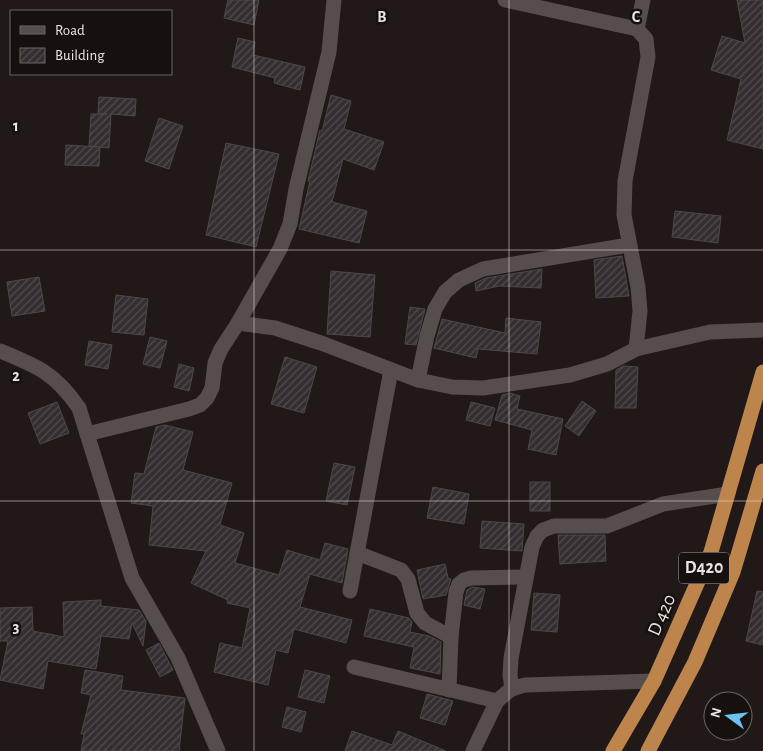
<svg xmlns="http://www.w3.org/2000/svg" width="763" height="751" font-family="'Alegreya Sans',sans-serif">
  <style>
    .building { fill: url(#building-hatch); stroke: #4f4749 }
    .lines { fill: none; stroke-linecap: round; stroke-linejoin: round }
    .minor { stroke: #564e4c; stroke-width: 15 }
    .trunk { stroke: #bd844b; stroke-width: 15 }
    .grid { fill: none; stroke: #e9e4e3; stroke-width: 1; stroke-opacity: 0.55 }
    .labels { text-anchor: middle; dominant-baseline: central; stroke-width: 5; stroke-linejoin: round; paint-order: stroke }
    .shield { fill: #16100e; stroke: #aaa4a3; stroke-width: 1 }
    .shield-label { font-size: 18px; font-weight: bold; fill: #e9e4e3 }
    .street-label { font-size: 19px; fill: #e9e4e3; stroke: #16100e }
    .grid-label { font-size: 16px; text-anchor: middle; font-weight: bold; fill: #e9e4e3; stroke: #16100e; stroke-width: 5; stroke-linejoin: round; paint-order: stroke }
  </style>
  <defs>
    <pattern id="building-hatch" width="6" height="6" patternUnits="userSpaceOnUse" patternTransform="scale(1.25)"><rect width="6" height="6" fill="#352e30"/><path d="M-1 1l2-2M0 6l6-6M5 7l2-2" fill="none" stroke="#524c4e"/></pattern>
  </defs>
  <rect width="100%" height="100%" fill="#201917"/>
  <g class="building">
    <polygon points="228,0 259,0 254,25 224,18"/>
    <polygon points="737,0 763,0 763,149 727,140 741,79 711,70 722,36 745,43"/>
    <polygon points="238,38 255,42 253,55 305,67 300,90 274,83 275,78 232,67"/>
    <polygon points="331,95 351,101 344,129 384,142 374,170 343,159 332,202 367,211 359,243 299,229 310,181 308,181 320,130 322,131"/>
    <polygon points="99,97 136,99 135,116 111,114 109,148 89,146 91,114 107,114 98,114"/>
    <polygon points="159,118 183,126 169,169 145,161"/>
    <polygon points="226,143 279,154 256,247 206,235"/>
    <polygon points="66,145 100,147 99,166 65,165"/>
    <polygon points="675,211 721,216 718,243 672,237"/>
    <polygon points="622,256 629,296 596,298 594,260"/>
    <polygon points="542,269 541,288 499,286 476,291 475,283 486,278"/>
    <polygon points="331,271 375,275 370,337 327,334"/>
    <polygon points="39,277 45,311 12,316 7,282"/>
    <polygon points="116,295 148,299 144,335 112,332"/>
    <polygon points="410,307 425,309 416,345 405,344"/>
    <polygon points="506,318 541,322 537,354 478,349 476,358 434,348 442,319 505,333"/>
    <polygon points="150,337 167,341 160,368 143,364"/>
    <polygon points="89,341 112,345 108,369 85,365"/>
    <polygon points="285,357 317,367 304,413 271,404"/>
    <polygon points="179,364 194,368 189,391 174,387"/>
    <polygon points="623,366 638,367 636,408 615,408 616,370"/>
    <polygon points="510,393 520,396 517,409 563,419 556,455 528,449 532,430 495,420 502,395"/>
    <polygon points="582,401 596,411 579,436 565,426"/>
    <polygon points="57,402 69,433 40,444 28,413"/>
    <polygon points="471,402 495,408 490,426 466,420"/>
    <polygon points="165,425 193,432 183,470 232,483 220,525 244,533 235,563 279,575 287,550 320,560 325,543 348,549 342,583 310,574 300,607 352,620 346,643 294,629 288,653 276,650 268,685 214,672 220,643 242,648 250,608 227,603 228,600 191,583 206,551 149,545 153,506 131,503 135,473 144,474 156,427"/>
    <polygon points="334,463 355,467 347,505 326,501"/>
    <rect x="530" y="482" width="20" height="29"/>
    <polygon points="433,487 469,494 464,524 427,518"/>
    <polygon points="482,521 524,524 522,551 480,548"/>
    <polygon points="558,535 605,535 606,561 560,564"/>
    <polygon points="445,564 448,578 451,579 446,595 423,599 417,570"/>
    <polygon points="472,587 485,589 480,609 464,605 467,590"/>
    <polygon points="757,591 763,592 763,645 746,641"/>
    <polygon points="534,593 560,595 557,632 531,630"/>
    <polygon points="101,600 101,606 139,610 146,621 143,646 132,623 129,639 101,636 96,669 48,661 43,689 0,680 8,641 0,641 0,608 32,607 33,631 64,637 63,602"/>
    <polygon points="370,609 409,618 412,622 410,632 429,636 441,642 440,674 410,668 414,647 364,636"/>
    <polygon points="159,643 173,670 160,677 146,650"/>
    <polygon points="85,670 123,676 121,690 185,698 179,751 81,751 84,734 81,734 91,695 81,693"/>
    <polygon points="305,670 330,676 324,703 298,697"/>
    <polygon points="427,694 453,701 445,725 420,718"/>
    <polygon points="287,707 306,712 301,732 282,727"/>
    <polygon points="352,731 392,745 398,731 446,751 345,751"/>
  </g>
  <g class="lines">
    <g class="minor">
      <polyline points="505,0 637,29"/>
      <polyline points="238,323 275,328 321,343 418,380 452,387 483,388 570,375 607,364 636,349 710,332 763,330"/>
      <polyline points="636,349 640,311 638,287 624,215 625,181 648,57 646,39 637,29 643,0"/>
      <path d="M0,351C37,366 55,373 79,408L132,578L178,658L218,751"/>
      <polyline points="418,380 427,336 435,309 445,292 459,280 483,269 629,245"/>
      <polyline points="87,434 189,409 200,405 207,398 212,388 215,363 221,349 238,323 280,249 290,224 296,189 329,52 334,0"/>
      <polyline points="357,553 401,570 408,579 417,613 425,623 451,637"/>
      <polyline points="350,591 391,370"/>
      <polyline points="354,667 497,701"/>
      <polyline points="512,689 510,675 511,658 532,547 537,536 543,530 554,526 607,526 663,504 728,494"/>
      <polyline points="449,690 451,637 456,592 459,584 464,580 471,578 526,577"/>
      <polyline points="473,751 497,701 511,689 525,685 654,681"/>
    </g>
    <g class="trunk">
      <polyline points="613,751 654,681 711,552 763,372"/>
      <polyline points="648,751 695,662 733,572 763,471"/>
    </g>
  </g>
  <path class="grid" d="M254,0V751M509,0V751M0,250H763M0,501H763"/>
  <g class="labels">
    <rect class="shield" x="679" y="552.5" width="50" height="31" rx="4"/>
    <g class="shield-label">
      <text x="704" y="568">D420</text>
    </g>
    <g class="street-label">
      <text transform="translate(662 615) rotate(-66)">D 420</text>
    </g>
  </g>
  <g class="grid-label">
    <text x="382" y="22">B</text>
    <text x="636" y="22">C</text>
    <text x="16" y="131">1</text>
    <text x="16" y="381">2</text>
    <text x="16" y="632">3</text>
  </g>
  <rect x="10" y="10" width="162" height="65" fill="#16100e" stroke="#6a6563"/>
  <rect x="20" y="26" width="25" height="8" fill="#564e4c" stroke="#6a6563"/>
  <text x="55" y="35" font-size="15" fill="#e9e4e3">Road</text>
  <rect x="20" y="48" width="25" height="15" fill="url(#building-hatch)" stroke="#6a6563"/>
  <text x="55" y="60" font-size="15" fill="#e9e4e3">Building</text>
  <g transform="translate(728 716) rotate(285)"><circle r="24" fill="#16100e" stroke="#6a6563"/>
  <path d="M0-4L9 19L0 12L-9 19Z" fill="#69c4f1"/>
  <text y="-8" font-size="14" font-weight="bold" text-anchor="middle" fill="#e9e4e3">N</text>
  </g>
</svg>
